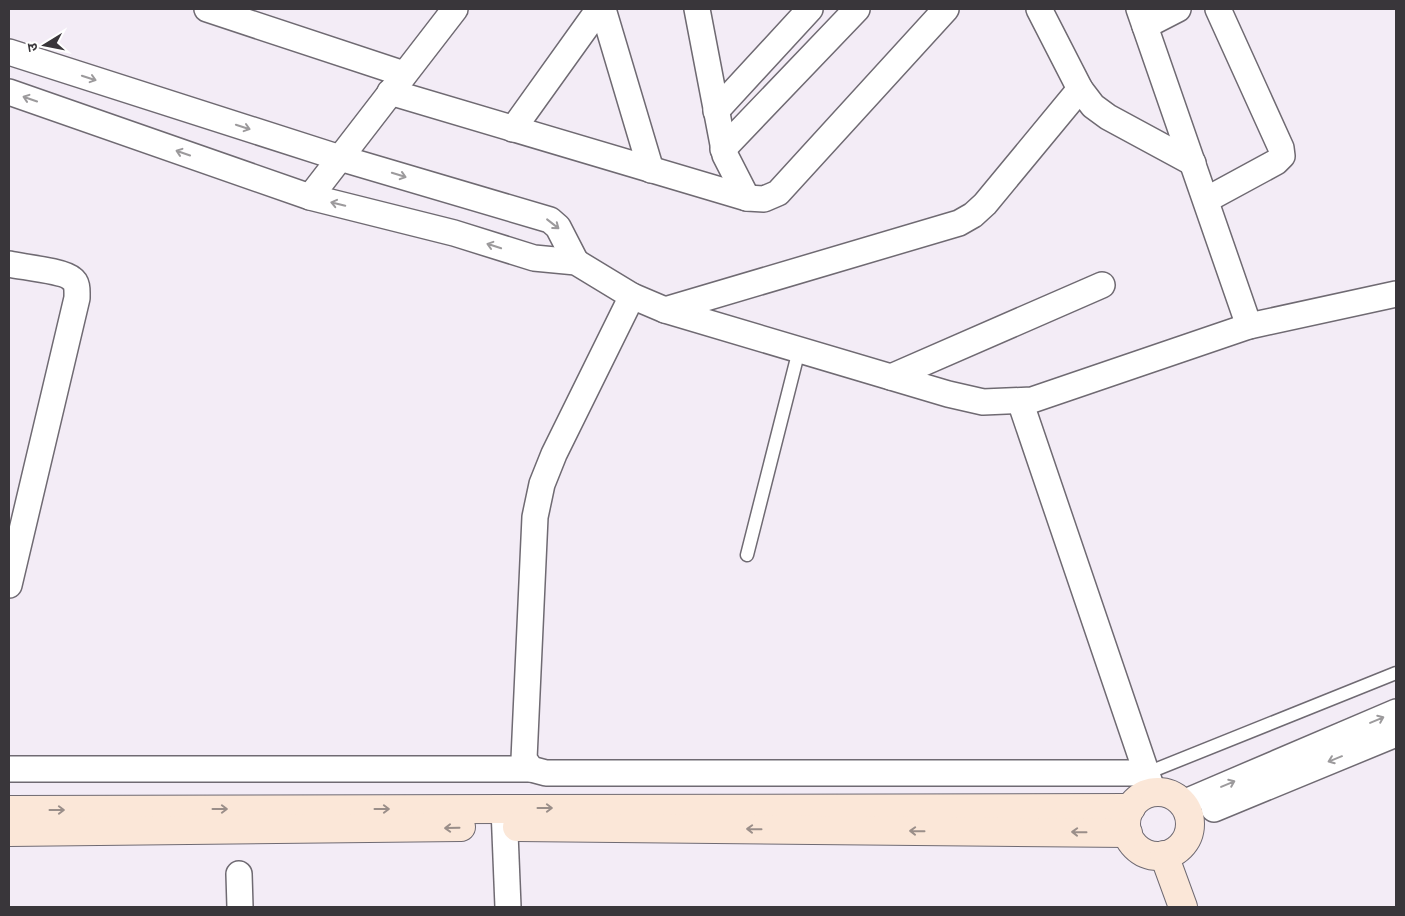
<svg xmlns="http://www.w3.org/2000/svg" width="1405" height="916" font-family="'Noto Sans','Noto Sans Devanagari',sans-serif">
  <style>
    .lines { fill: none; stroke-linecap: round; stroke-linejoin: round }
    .lane-casing { stroke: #6f6a72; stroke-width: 15 }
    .street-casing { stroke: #6f6a72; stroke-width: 28 }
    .secondary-casing { stroke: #6f6a72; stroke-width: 30 }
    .lane { stroke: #fff; stroke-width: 12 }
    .street { stroke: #fff; stroke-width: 25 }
    .secondary { stroke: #fbe7d8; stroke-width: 28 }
    .oneway { stroke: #9c9a9c }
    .oneway2 { stroke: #9a8e89 }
  </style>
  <rect width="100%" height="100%" fill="#f3ecf6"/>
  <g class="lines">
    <defs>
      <g id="lane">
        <polyline points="747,555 799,350"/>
        <polyline points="1147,773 1396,673"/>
      </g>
      <g id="street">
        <polyline points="207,9 404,74"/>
        <polyline points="603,9 651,170"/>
        <polyline points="697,9 725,155 747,198"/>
        <polyline points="1039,9 1080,89 1093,106 1108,117 1193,163"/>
        <polyline points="1139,9 1249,326"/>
        <polyline points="1145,26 1178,9"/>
        <polyline points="9,52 340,158 550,220 558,227 576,262"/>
        <polyline points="9,92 310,197 454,233 534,258 576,262 632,296 665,310 948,394 983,402 1032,400 1249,326 1396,294"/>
        <polyline points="390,92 747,198 764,199 778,193 946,9"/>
        <polyline points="716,111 810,9"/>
        <polyline points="513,129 599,9"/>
        <polyline points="723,149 857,9"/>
        <polyline points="310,197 455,9"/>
        <polyline points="1206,200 1276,162 1282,156 1281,148 1218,9"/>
        <path d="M9,264C22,267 64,271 72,279C78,283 77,291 77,298L9,585"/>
        <polyline points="632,296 554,454 542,484 535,517 524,759 531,769 546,773 1147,773"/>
        <polyline points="665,310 959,223 973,215 985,204 1080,89"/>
        <polyline points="891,377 1102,285"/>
        <polyline points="1020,401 1153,792"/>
        <polyline points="9,769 531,769"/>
        <polyline points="1183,803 1396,712"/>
        <polyline points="504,808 508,907"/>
        <polyline points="1214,809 1396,734"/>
        <polyline points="239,874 240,907"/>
      </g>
      <g id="secondary">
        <circle cx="1158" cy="824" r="32"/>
        <polyline points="9,810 1131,808"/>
        <polyline points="517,827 1128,833"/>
        <polyline points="9,832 461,827"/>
        <polyline points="1164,855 1183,907"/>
      </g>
    </defs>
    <use href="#lane" class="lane-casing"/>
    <use href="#street" class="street-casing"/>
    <use href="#secondary" class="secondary-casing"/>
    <use href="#lane" class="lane"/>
    <use href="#street" class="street"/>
    <use href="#secondary" class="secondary"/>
  </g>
  <defs><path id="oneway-shaft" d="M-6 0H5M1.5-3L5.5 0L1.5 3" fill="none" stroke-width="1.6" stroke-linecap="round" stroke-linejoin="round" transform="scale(1.25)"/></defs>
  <g class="oneway">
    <use href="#oneway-shaft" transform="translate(89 78) rotate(18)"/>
    <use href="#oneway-shaft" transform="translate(30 99) rotate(-161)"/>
    <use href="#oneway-shaft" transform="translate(243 127) rotate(18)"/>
    <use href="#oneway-shaft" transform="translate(183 153) rotate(-161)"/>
    <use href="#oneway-shaft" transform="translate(399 175) rotate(17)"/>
    <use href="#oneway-shaft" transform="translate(338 204) rotate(-166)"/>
    <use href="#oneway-shaft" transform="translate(553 224) rotate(38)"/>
    <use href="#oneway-shaft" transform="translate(494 246) rotate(-162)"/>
    <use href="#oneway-shaft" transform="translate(1377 720) rotate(-23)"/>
    <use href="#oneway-shaft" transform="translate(1335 759) rotate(158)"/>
    <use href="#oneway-shaft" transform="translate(1228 784) rotate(-23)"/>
  </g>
  <g class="oneway2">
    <use href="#oneway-shaft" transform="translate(545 808)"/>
    <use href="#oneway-shaft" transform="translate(220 809)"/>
    <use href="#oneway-shaft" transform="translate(382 809)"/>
    <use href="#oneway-shaft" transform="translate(57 810)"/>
    <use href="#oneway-shaft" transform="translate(452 828) rotate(179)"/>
    <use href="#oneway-shaft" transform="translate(754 829) rotate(-179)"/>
    <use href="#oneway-shaft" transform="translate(917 831) rotate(-179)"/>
    <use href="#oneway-shaft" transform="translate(1079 832) rotate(-179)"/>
  </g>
  <rect width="1405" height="916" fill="none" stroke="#39363a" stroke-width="20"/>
  <g transform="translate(45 45) rotate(260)" stroke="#ffffff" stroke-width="4" paint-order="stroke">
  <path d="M0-4L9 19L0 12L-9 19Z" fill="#39363a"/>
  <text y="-8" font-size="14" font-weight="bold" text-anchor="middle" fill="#39363a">उ</text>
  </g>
</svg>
